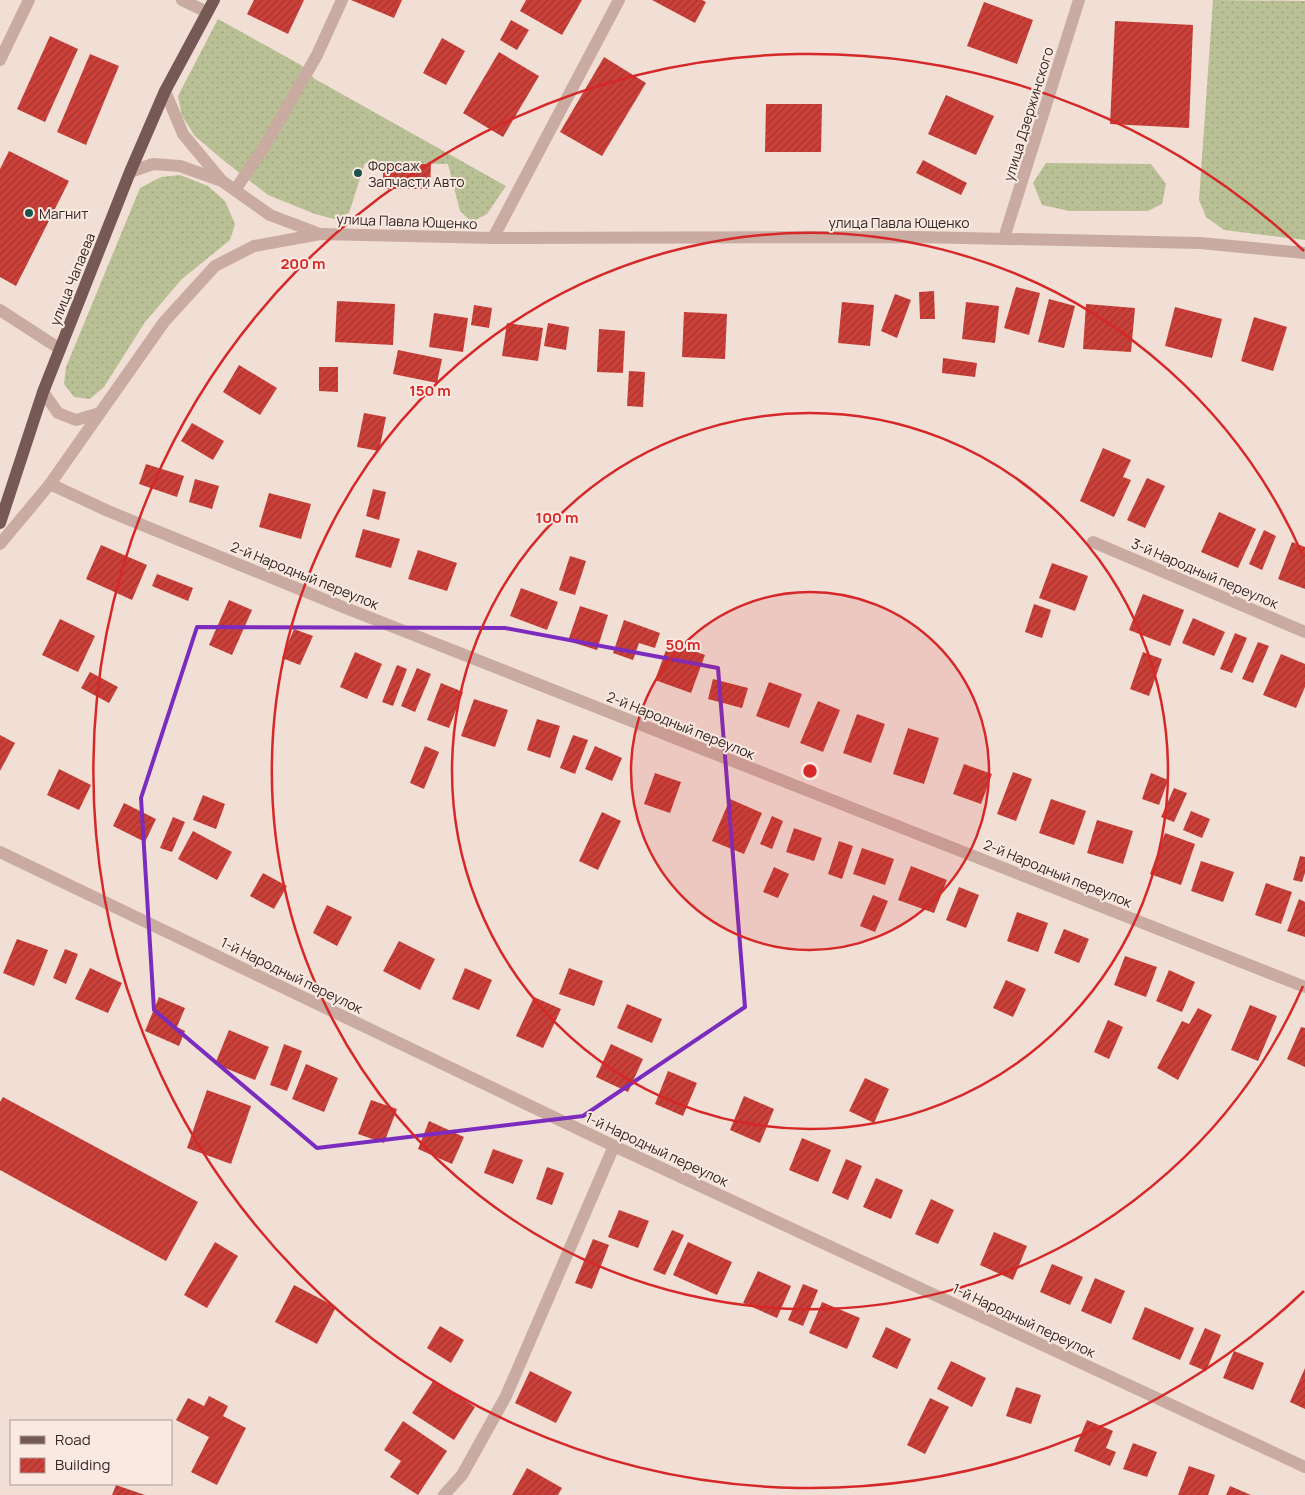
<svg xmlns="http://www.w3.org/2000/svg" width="1305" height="1495" font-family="Manrope,sans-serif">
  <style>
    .grass { fill: url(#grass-dots) }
    .building { fill: url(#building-hatch) }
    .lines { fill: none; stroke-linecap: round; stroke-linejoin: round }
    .minor { stroke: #c9aba1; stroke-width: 12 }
    .major { stroke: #765954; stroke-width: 12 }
    .marked { fill: none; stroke: #7b2cbf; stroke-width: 4; stroke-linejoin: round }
    .ring { fill: none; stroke: #d62828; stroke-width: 2.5 }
    .poi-dot { fill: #19554d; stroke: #f9e9e1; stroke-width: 2 }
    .labels { text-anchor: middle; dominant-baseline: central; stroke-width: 4; stroke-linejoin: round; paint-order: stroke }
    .street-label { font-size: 14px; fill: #332624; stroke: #f9e9e1 }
    .poi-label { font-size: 14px; fill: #332624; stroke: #f9e9e1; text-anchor: start }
    .centre { fill: #d62828; stroke: #f9e9e1; stroke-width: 2.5 }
    .ring-label { font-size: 15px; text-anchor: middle; font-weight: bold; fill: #d62828; stroke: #f9e9e1; stroke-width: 4; stroke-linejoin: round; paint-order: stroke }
  </style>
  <defs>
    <pattern id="grass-dots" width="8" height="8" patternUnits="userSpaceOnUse" patternTransform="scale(1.25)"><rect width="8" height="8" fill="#bac095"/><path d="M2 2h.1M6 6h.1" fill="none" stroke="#a0a580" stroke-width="1.8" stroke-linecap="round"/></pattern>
    <pattern id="building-hatch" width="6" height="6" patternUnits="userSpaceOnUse" patternTransform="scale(1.25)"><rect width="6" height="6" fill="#cb4039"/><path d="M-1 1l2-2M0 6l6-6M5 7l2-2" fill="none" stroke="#a53530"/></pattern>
  </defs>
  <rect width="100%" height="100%" fill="#f1ded5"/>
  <g class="grass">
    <polygon points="1213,0 1305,1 1305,240 1224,230 1206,217 1199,200"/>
    <polygon points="218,19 301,65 315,79 506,186 487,214 472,222 460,211 448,164 365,163 349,213 334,219 315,214 268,195 223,160 195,136 182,116 178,96"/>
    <polygon points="1046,163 1151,164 1166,184 1162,204 1148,211 1069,211 1042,205 1033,183"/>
    <polygon points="180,175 208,186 225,201 235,224 230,240 182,279 145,322 104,387 90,399 74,397 64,384 66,367 140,188 161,177"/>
  </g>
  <g class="building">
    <polygon points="254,0 304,0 288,34 247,14"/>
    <polygon points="351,0 402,0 394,18"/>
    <polygon points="526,0 582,0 562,35 520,11"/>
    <polygon points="652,0 702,0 706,2 695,23"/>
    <polygon points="984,2 1033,20 1017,64 967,46"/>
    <polygon points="511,20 529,30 517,50 500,40"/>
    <polygon points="1115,21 1193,25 1189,128 1110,124"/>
    <polygon points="50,36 78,49 45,122 17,109"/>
    <polygon points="442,38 465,51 446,85 423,73"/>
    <polygon points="499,52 539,76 503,137 463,113"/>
    <polygon points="90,54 119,66 86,145 57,132"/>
    <polygon points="604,57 646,83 602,156 560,132"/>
    <polygon points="946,95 994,116 976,155 928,134"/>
    <polygon points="766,104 822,104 821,152 765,152"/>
    <polygon points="9,151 69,181 16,286 0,277 0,169"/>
    <polygon points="923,160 967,183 961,195 916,173"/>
    <polygon points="383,164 431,164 430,189 383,189"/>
    <polygon points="1016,287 1040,293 1029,335 1004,328"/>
    <polygon points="934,291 935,319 920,319 919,292"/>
    <polygon points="895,294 911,300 897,338 881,331"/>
    <polygon points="1049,299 1075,306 1064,348 1038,342"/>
    <polygon points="337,301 395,304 393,345 335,342"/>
    <polygon points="842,302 874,305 870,346 838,343"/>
    <polygon points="966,302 999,306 995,343 962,339"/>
    <polygon points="1086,304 1135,308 1131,352 1083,349"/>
    <polygon points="474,305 492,308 489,328 471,325"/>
    <polygon points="1175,307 1222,319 1212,358 1165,346"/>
    <polygon points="684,312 727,314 725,359 682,357"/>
    <polygon points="434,313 468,318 463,352 429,347"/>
    <polygon points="1254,317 1287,327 1273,371 1241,361"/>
    <polygon points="507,323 543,328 538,361 502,356"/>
    <polygon points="548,323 569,327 566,350 544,346"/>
    <polygon points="599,329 625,331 623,373 597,372"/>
    <polygon points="398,350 442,359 437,383 393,374"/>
    <polygon points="943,358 977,363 975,377 942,373"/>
    <polygon points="239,365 277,388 260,415 223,392"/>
    <polygon points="319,367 338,367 338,392 319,391"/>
    <polygon points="629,371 645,372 643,407 627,406"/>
    <polygon points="364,413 386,417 379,451 357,447"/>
    <polygon points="192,423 224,441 213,460 181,441"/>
    <polygon points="1103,448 1131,460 1123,477 1131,480 1114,517 1080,501"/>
    <polygon points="146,464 184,476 177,497 139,484"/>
    <polygon points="1147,478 1165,486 1145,528 1127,520"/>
    <polygon points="195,479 219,486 212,509 189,502"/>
    <polygon points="373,489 386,492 379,520 366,516"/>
    <polygon points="269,493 311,504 301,539 259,527"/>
    <polygon points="1219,512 1256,529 1238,568 1201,552"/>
    <polygon points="363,529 400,539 391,568 355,557"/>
    <polygon points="1264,530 1276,536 1262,570 1249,564"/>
    <polygon points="1292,542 1305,547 1305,589 1278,579"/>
    <polygon points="101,545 147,565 132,600 86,579"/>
    <polygon points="418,550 457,563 447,591 408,579"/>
    <polygon points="570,556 586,561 575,595 559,590"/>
    <polygon points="1052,563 1088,576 1075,611 1039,598"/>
    <polygon points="157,574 193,588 188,601 152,586"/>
    <polygon points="521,588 558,602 547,630 510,616"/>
    <polygon points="1143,594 1184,610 1170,646 1129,630"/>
    <polygon points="229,600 252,610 232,655 209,645"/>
    <polygon points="1034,604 1051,610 1042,638 1025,632"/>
    <polygon points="580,606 608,615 597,650 568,641"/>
    <polygon points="1193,618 1225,632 1214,656 1182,643"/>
    <polygon points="60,619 95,636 78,672 42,655"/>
    <polygon points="624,620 660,633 655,648 639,643 633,660 613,653"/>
    <polygon points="294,629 313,636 300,665 282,658"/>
    <polygon points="1235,633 1247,638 1232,673 1220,669"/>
    <polygon points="669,642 705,655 691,693 655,680"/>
    <polygon points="1258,642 1269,646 1253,683 1242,679"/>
    <polygon points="355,652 382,664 367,699 340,687"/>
    <polygon points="1143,652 1162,659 1149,696 1130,689"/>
    <polygon points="1281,654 1305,664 1305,687 1296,708 1263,695"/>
    <polygon points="397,665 407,669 393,706 382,702"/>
    <polygon points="417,668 431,674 415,712 401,706"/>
    <polygon points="90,672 118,687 109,703 81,688"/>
    <polygon points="713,679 748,688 742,708 708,699"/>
    <polygon points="769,682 802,694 789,728 756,716"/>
    <polygon points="441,683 463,692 449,728 427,720"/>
    <polygon points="474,699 508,710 495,747 461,736"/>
    <polygon points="818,701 840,710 823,752 800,743"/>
    <polygon points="857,714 885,724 871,763 843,753"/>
    <polygon points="537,719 560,726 550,758 527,750"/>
    <polygon points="908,728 939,738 924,784 893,774"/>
    <polygon points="0,735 15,743 0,771"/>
    <polygon points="573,735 588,740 575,774 560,768"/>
    <polygon points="425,746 439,752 424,789 410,783"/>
    <polygon points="595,746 622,758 612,781 585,769"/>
    <polygon points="964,764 992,774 981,804 953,794"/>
    <polygon points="59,769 91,785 79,810 47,795"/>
    <polygon points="1013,772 1032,779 1016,821 997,814"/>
    <polygon points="655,773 681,782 670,813 644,804"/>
    <polygon points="1151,773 1168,780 1159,805 1142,799"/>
    <polygon points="1174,788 1187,793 1174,822 1161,817"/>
    <polygon points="203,795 225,804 216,829 193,820"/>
    <polygon points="730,799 762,813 744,854 712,841"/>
    <polygon points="1051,799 1086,811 1074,845 1039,833"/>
    <polygon points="124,803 156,819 145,842 113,826"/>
    <polygon points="1191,811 1210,819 1202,838 1183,830"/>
    <polygon points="602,812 621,821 598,870 579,861"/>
    <polygon points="772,816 783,821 772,849 760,844"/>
    <polygon points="173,817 185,822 172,852 160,848"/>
    <polygon points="1097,820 1133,831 1123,864 1087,853"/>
    <polygon points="794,828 822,838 814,861 786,852"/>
    <polygon points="193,831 232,852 217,880 178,859"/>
    <polygon points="1165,833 1195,844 1181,885 1150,874"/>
    <polygon points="839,841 853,846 842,879 828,874"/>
    <polygon points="862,848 894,859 885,885 853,874"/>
    <polygon points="1300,856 1305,857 1305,873 1302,882 1293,880"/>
    <polygon points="1201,861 1234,872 1223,902 1191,891"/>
    <polygon points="911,866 947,880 934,913 898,900"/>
    <polygon points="774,867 789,874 778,898 763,892"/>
    <polygon points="263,873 287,886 274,909 250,896"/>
    <polygon points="1266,883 1292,892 1281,924 1255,915"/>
    <polygon points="959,887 979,895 966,928 946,920"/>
    <polygon points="873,895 888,901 875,932 860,926"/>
    <polygon points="1299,899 1305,902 1305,937 1287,931"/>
    <polygon points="327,905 352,917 337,946 313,933"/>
    <polygon points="1017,912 1048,923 1038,952 1007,941"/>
    <polygon points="1064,929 1089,939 1079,963 1054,953"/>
    <polygon points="17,939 48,950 34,986 3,973"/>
    <polygon points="399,941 435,959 420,990 383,971"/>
    <polygon points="65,949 78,954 66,984 53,978"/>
    <polygon points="1125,956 1157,967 1146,997 1114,985"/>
    <polygon points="90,968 122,983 108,1013 75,999"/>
    <polygon points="465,968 492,980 479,1010 452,999"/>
    <polygon points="569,968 603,981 594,1006 559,994"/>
    <polygon points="1169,970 1195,982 1182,1012 1156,1001"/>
    <polygon points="1006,980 1026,989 1013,1017 993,1008"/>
    <polygon points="159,997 185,1008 177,1027 185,1031 179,1046 145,1031"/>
    <polygon points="534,997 561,1009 543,1048 516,1036"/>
    <polygon points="627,1004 662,1019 652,1043 617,1028"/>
    <polygon points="1250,1005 1277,1016 1258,1061 1231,1050"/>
    <polygon points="1198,1008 1212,1015 1178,1080 1157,1068 1182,1021 1189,1024"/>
    <polygon points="1108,1020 1123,1027 1109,1059 1094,1052"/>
    <polygon points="1301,1027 1305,1028 1305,1067 1287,1059"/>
    <polygon points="229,1030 269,1047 255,1080 215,1064"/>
    <polygon points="284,1044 302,1051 287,1091 270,1085"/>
    <polygon points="611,1044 643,1059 628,1092 596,1077"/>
    <polygon points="306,1064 338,1078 324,1112 292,1099"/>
    <polygon points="668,1071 697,1083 683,1116 655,1104"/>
    <polygon points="865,1078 889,1089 874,1123 849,1111"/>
    <polygon points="207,1090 251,1106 231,1164 187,1148"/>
    <polygon points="744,1096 774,1109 760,1143 730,1130"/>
    <polygon points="3,1097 198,1202 166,1261 0,1170 0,1102"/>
    <polygon points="371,1100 397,1109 384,1143 358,1134"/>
    <polygon points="429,1121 464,1137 452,1164 418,1149"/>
    <polygon points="802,1138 831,1150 818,1182 789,1170"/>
    <polygon points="493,1149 523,1160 513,1184 484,1173"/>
    <polygon points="846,1159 862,1166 848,1200 832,1193"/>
    <polygon points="547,1167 564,1173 552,1205 536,1199"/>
    <polygon points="876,1178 903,1190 891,1219 863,1207"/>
    <polygon points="931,1199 954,1210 938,1244 915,1234"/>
    <polygon points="619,1210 649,1221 638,1248 608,1237"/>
    <polygon points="672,1230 684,1235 665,1275 653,1270"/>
    <polygon points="994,1232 1027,1246 1013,1280 980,1265"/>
    <polygon points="593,1239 609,1245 592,1289 575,1283"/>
    <polygon points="215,1242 238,1256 207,1308 184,1295"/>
    <polygon points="688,1242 732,1262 717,1295 673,1275"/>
    <polygon points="1052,1264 1083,1277 1070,1305 1040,1292"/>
    <polygon points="758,1271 791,1286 777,1318 743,1303"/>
    <polygon points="1095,1278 1125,1291 1111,1324 1081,1311"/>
    <polygon points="803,1284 818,1290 803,1326 788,1320"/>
    <polygon points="294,1285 336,1307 317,1344 275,1322"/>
    <polygon points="822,1302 860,1318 847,1349 809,1333"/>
    <polygon points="1145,1307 1194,1328 1180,1360 1132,1339"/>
    <polygon points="440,1326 464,1340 451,1363 427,1348"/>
    <polygon points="886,1327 911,1339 897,1369 872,1357"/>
    <polygon points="1205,1328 1221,1335 1206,1371 1189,1364"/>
    <polygon points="1234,1351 1264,1363 1253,1390 1223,1378"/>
    <polygon points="951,1361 986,1378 972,1407 937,1389"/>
    <polygon points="1305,1368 1305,1409 1290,1402"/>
    <polygon points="530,1371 572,1392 556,1423 515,1403"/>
    <polygon points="434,1380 475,1407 454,1440 412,1413"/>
    <polygon points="1016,1387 1041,1395 1031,1424 1006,1416"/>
    <polygon points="209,1396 228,1406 223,1416 246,1428 217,1485 191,1472 209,1437 176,1420 188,1398 204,1406"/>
    <polygon points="930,1398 949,1407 925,1454 907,1445"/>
    <polygon points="1087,1420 1113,1431 1106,1448 1116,1452 1110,1466 1074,1451"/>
    <polygon points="403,1421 447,1451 418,1495 390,1477 401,1461 384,1450"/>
    <polygon points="1133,1443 1157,1452 1147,1477 1123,1469"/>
    <polygon points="1189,1466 1215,1475 1208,1495 1178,1495"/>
    <polygon points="527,1468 562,1488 558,1495 512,1495"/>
    <polygon points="116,1485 145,1495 112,1495"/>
    <polygon points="1230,1486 1251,1495 1226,1495"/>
  </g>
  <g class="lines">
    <g class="minor">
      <polyline points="182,0 207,12"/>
      <polyline points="0,60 29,0"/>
      <polyline points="165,91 183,134 222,181"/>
      <polyline points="130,172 153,164 180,166 222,181 270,215 320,234"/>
      <polyline points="235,190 266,144 317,55 342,0"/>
      <polyline points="493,238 619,0"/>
      <polyline points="1004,238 1079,0"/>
      <polyline points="0,310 60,349"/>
      <polyline points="43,392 58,413 76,420 100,413"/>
      <polyline points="50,484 108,511 343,607 1305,987"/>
      <polyline points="1093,542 1305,632"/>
      <polyline points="0,544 50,484 164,322 215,266 254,246 320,234 493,238 917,237 1200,243 1305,253"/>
      <polyline points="0,852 614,1146 1305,1467"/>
      <polyline points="444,1495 462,1475 506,1396 614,1146"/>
    </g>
    <polyline class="major" points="0,523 43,392 130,172 165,91 214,0"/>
  </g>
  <path class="marked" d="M197,627L505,628L718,668L745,1007L583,1116L317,1148L154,1010L141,798Z"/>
  <circle cx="810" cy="771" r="179" fill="#d62828" fill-opacity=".12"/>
  <g class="ring">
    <circle cx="810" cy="771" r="179"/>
    <circle cx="810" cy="771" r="358"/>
    <path d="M1303 986A538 538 0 1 1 1303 556"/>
    <path d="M1304 1291A717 717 0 1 1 1304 251"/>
  </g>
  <g class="poi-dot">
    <circle cx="358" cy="173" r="5"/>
    <circle cx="29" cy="213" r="5"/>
  </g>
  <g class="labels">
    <g class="street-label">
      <text transform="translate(1028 114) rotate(-73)">улица Дзержинского</text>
      <text transform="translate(407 221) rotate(2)">улица Павла Ющенко</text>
      <text x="899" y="222">улица Павла Ющенко</text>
      <text transform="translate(72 279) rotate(-68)">улица Чапаева</text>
      <text transform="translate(1205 573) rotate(23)">3-й Народный переулок</text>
      <text transform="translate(305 575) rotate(22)">2-й Народный переулок</text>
      <text transform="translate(681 725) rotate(22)">2-й Народный переулок</text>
      <text transform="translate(1058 873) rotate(22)">2-й Народный переулок</text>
      <text transform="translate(292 975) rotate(26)">1-й Народный переулок</text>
      <text transform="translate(657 1149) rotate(25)">1-й Народный переулок</text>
      <text transform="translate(1024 1320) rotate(25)">1-й Народный переулок</text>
    </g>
    <g class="poi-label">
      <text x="368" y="165">Форсаж<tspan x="368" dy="16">Запчасти Авто</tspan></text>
      <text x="39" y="213">Магнит</text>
    </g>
  </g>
  <circle cx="810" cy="771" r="8" class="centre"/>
  <g class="ring-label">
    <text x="303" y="269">200 m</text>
    <text x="430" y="396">150 m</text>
    <text x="557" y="523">100 m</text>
    <text x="683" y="650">50 m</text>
  </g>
  <rect x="10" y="1420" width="162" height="65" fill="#f9e9e1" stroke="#aa9b95"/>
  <rect x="20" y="1436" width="25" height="8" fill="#765954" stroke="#aa9b95"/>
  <text x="55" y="1445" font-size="15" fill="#332624">Road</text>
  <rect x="20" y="1458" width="25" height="15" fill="url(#building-hatch)" stroke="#aa9b95"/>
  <text x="55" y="1470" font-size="15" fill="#332624">Building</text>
</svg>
